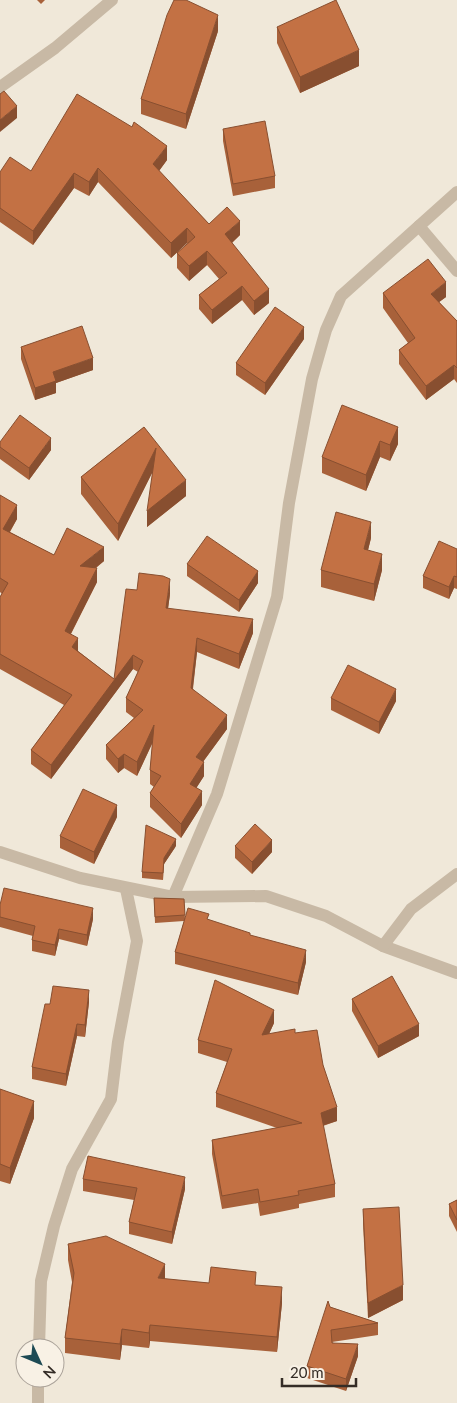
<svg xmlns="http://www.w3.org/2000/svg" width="457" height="1403" font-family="Lato,sans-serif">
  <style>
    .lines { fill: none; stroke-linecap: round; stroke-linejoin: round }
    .minor { stroke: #c8b9a5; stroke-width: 12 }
    .wall { fill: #a8613a }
    .shaded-wall { fill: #884f30 }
    .building { fill: #c37144; stroke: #884f30 }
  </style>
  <rect width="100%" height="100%" fill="#f0e8d9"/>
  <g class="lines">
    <g class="minor">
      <polyline points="0,87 55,48 112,0"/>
      <polyline points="419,226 457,271"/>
      <polyline points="0,852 80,878 173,897 266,896 326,916 383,946 457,973"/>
      <polyline points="173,897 217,794 277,597 289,503 312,379 326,330 341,296 457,192"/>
      <polyline points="383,946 411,909 457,874"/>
      <polyline points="39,1348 41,1281 54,1226 72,1169 111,1099 118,1042 137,941 126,889"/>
      <polyline points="38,1378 38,1403"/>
    </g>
  </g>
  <g class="wall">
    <polygon points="37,0 45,0 41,4"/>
    <polygon points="277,27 359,66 300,93 277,43"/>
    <polygon points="218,31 186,129 141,114 141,99"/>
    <polygon points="223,129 275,176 275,188 233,196 223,141"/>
    <polygon points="167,160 159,171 209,224 240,235 232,243 269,303 254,315 242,300 212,324 199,309 199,295 219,279 207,265 189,281 177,268 177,253 188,244 187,243 171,258 98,182 89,196 74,188 33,245 0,222 0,172 31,171"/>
    <polygon points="383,293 446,297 439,302 457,321 457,383 454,379 426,400 399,364 399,350 408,343 383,308"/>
    <polygon points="304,339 265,395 236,375 236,363"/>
    <polygon points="21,347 93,370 56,383 56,393 35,400 21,359"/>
    <polygon points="144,427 186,496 147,527 153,471 118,541 81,494 81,477"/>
    <polygon points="398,427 398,444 390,461 380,457 366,491 322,473 322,457"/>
    <polygon points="0,442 51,450 29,480 0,459"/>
    <polygon points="0,495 17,519 10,532 54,555 104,561 96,568 97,582 71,634 78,651 114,679 170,594 168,609 253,633 239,669 197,652 193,689 227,729 203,762 204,776 196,788 202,805 181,838 150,807 150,793 154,787 150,784 150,770 153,742 137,776 124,768 118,773 106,759 106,745 134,718 126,712 126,698 138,672 133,669 51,779 31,764 31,750 64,705 0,669 0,597 2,594 0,592"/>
    <polygon points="371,538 368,550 382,570 374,601 321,587 321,570"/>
    <polygon points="457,549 457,589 454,588 449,599 423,588 423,576"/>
    <polygon points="187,564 258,583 239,612 187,576"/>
    <polygon points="331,698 396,701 379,734 331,710"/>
    <polygon points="117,817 94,864 60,848 60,836"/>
    <polygon points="176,846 164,864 163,880 142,878 142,872"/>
    <polygon points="235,846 272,852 252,874 235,858"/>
    <polygon points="154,898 184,899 185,919 209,920 250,935 306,962 298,995 175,964 175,952 184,921 155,923"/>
    <polygon points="0,905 93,919 87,946 59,939 55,956 32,951 32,940 33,936 0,927"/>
    <polygon points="352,999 419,1036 378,1058 352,1011"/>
    <polygon points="89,1002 85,1037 77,1036 66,1086 32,1079 32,1067 50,1004"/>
    <polygon points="274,1023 269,1034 295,1033 323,1065 337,1121 323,1126 335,1184 335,1197 299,1204 299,1208 260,1216 258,1203 222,1209 212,1154 212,1140 277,1128 216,1107 216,1093 227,1062 198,1053 198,1040"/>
    <polygon points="0,1089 34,1118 10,1184 0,1181"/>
    <polygon points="83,1179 185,1189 172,1244 129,1234 129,1222 134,1200 83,1191"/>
    <polygon points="457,1200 457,1232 449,1216 449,1204"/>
    <polygon points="363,1209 403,1300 368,1318 363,1224"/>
    <polygon points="68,1244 165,1279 209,1283 256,1285 282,1303 277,1352 150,1341 149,1348 122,1345 120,1360 65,1353 65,1338 72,1282 68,1260"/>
    <polygon points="330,1307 378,1323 378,1335 332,1342 358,1356 346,1391 307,1378 307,1366"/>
  </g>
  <g class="shaded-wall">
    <polygon points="218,15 218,31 186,129 186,114"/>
    <polygon points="359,50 359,66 300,93 300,77"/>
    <polygon points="17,106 17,118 0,132 0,120"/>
    <polygon points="167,146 167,160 153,179 153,164"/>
    <polygon points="98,168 98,182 89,196 89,182"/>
    <polygon points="74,173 74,188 33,245 33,231"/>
    <polygon points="240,221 240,235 225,249 225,234"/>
    <polygon points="187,228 187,243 171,258 171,243"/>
    <polygon points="207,251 207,265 189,281 189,266"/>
    <polygon points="446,282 446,297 431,308 431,294"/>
    <polygon points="242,286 242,300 212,324 212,310"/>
    <polygon points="269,289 269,303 254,315 254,301"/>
    <polygon points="304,327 304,339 265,395 265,383"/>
    <polygon points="93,358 93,370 56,383 56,393 35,400 35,388 53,372"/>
    <polygon points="454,365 454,379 426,400 426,386"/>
    <polygon points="398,427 398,444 390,461 390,445"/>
    <polygon points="51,438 51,450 29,480 29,468"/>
    <polygon points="380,441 380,457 366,491 366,475"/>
    <polygon points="156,448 156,465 118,541 118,524"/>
    <polygon points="186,480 186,496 147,527 147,511"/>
    <polygon points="17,505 17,519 3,543 3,529"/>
    <polygon points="371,522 371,538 364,566 364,549"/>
    <polygon points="104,547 104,561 80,580 80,566"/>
    <polygon points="382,554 382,570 374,601 374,584"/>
    <polygon points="97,568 97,582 65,645 65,631"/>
    <polygon points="258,571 258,583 239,612 239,600"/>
    <polygon points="454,576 454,588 449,599 449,587"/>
    <polygon points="170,579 170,594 166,622 166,608"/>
    <polygon points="253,619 253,633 239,669 239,654"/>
    <polygon points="78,638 78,652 72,647"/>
    <polygon points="197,638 197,652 191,702 191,688"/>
    <polygon points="133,655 133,669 51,779 51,765"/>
    <polygon points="396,689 396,701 379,734 379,722"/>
    <polygon points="227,715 227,729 196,771 196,757"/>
    <polygon points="154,725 154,739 137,776 137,762"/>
    <polygon points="124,754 124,768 118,773 118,759"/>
    <polygon points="204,762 204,776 190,798 190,784"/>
    <polygon points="202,791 202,805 181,838 181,824"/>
    <polygon points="117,805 117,817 94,864 94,852"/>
    <polygon points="176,839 176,846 164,864 163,880 164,858"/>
    <polygon points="272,840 272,852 252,874 252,862"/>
    <polygon points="93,908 93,919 87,946 87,935"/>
    <polygon points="59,929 59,939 55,956 55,945"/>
    <polygon points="306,950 306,962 298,995 298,983"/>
    <polygon points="89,990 89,1002 85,1037 85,1025"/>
    <polygon points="274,1010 274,1023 262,1049 262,1035"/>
    <polygon points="77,1024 77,1036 66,1086 66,1074"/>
    <polygon points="419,1024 419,1036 378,1058 378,1046"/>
    <polygon points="34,1101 34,1118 10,1184 10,1168"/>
    <polygon points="337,1107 337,1121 321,1126 321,1113"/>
    <polygon points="185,1177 185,1189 172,1244 172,1232"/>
    <polygon points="165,1264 165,1279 158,1278"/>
    <polygon points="403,1285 403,1300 368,1318 368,1303"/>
    <polygon points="282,1287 282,1303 277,1352 277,1337"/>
    <polygon points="150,1325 150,1341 149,1348 149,1333"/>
    <polygon points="122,1329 122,1345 120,1360 120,1344"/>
    <polygon points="358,1344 358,1356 346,1391 346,1379"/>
  </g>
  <g class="building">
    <polygon points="174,0 186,0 218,15 186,114 141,99 167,15"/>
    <polygon points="336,0 359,50 300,77 277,27"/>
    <polygon points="4,91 17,106 0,120 0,94"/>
    <polygon points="77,94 132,127 134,122 167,146 153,164 209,224 227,207 240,221 225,234 269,289 254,301 242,286 212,310 199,295 227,273 207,251 189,266 177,253 195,237 187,228 171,243 98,168 89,182 74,173 33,231 0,208 0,172 10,157 31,171"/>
    <polygon points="265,121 275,176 233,184 223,129"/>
    <polygon points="428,259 446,282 431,294 457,321 457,368 454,365 426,386 399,350 415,338 383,293"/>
    <polygon points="275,307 304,327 265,383 236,363"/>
    <polygon points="82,326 93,358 53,372 56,381 35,388 21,347"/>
    <polygon points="342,405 398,427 390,445 380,441 366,475 322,457"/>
    <polygon points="20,415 51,438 29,468 0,447 0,442"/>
    <polygon points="144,427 186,480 147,511 156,448 118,524 81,477"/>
    <polygon points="0,495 17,505 3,529 54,555 67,528 104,547 80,566 97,568 65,631 78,638 72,647 114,679 126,589 137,590 139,573 163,576 170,579 166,608 253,619 239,654 197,638 191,688 227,715 196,757 204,762 190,784 202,791 181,824 150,793 161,776 150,770 154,725 137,762 124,754 118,759 106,745 143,710 126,698 143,661 133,655 51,765 31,750 72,695 0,654 0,597 8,583 0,578"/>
    <polygon points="336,512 371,522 364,549 382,554 374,584 321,570"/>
    <polygon points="207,536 258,571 239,600 187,564"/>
    <polygon points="439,541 457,549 457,577 454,576 449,587 423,576"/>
    <polygon points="348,665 396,689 379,722 331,698"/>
    <polygon points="83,789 117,805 94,852 60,836"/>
    <polygon points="255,824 272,840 252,862 235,846"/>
    <polygon points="146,825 176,839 164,858 163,873 142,872"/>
    <polygon points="4,888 93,908 87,935 59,929 55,945 32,940 35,926 0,917 0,905"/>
    <polygon points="154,898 184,899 185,915 155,917"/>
    <polygon points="188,908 209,914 207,919 250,933 250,935 306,950 298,983 175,952"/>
    <polygon points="392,976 419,1024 378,1046 352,999"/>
    <polygon points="215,980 274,1010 262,1035 295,1029 295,1033 317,1030 323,1065 337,1107 321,1113 335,1184 298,1191 299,1195 260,1202 258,1189 222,1196 212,1140 302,1123 216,1093 232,1049 198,1040"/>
    <polygon points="53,986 89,990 85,1025 77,1024 66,1074 32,1067 45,1004 50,1004"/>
    <polygon points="0,1089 34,1101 10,1168 0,1164"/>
    <polygon points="88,1156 185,1177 172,1232 129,1222 137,1188 83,1179"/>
    <polygon points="457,1200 457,1220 449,1204"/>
    <polygon points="399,1207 403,1285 368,1303 363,1209"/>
    <polygon points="106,1236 165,1264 158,1278 209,1283 211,1267 256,1272 255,1285 282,1287 277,1337 150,1325 149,1333 122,1329 120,1344 65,1338 74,1273 68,1244"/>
    <polygon points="328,1301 330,1307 378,1323 331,1330 332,1343 358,1344 346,1379 307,1366"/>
  </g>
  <g transform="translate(40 1363) rotate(134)"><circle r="24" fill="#f8f1e5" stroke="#aaa299"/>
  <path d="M0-4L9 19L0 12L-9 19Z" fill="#1d4a54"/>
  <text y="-8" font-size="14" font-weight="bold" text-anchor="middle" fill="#342c26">N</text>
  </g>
  <path d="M282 1378v8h74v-8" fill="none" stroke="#342c26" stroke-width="2.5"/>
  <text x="290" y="1378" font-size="15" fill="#342c26" stroke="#f8f1e5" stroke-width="4" paint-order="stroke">20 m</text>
</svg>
